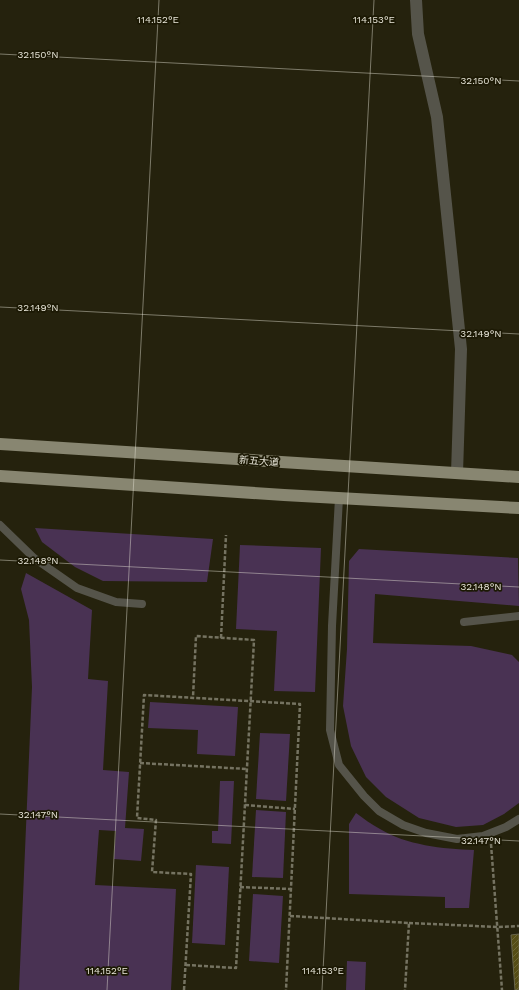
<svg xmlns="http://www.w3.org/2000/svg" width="519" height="990" font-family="'Work Sans','Noto Sans SC',sans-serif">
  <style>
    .green { fill: #493253 }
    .building { fill: url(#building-hatch); stroke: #68654d; filter: url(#shadow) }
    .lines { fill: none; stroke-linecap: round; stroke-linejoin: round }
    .path { stroke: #757361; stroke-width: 2.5; stroke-dasharray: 4 2; stroke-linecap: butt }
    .service { stroke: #55544a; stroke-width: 8 }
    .minor { stroke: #55544a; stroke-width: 12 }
    .primary { stroke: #888671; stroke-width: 12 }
    .ticks { fill: none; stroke: #e8e6d9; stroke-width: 1; stroke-opacity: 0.45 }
    .labels { text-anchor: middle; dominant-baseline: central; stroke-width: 3.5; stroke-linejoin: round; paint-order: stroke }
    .street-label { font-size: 10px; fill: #e8e6d9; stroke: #1c1904 }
    .ticks-label { font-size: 10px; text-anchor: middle; fill: #e8e6d9; stroke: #1c1904; stroke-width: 3.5; stroke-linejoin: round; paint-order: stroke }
  </style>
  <defs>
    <pattern id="building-hatch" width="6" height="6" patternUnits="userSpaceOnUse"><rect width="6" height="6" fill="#554d12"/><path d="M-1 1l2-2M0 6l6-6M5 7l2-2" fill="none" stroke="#6d6734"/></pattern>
    <filter id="shadow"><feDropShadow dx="2.5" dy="4.5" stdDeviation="0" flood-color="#0009"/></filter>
  </defs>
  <rect width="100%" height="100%" fill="#25220d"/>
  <g class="green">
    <polygon points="35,528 213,539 207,582 103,581 75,567 42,542"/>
    <polygon points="240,545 321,548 315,692 274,691 277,631 236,629"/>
    <polygon points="359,549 518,558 519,606 375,594 373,643 471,646 512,655 519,662 519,803 504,814 483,825 456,827 419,818 386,797 366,777 351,746 343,706 347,649 349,561"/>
    <polygon points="26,573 92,610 88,679 108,681 103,770 129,772 125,828 144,829 141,861 114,859 116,831 99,830 95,885 176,889 171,990 19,990 32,687 29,620 21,589"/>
    <polygon points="150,702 238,707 235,756 197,754 198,730 148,728"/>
    <polygon points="260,733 290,734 286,801 256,799"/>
    <polygon points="220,781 234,781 231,844 212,843 212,831 218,831"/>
    <polygon points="256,810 286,812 283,878 252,877"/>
    <path d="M356,813C364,819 371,824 380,829C406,845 443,849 474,850L469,908H445V897L349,894V824Z"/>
    <polygon points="196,865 229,867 225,945 192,943"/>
    <polygon points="253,894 283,896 279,963 249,961"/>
    <polygon points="347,961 366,962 365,990 346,990"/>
  </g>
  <polygon class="building" points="519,934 519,990 515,990 511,935"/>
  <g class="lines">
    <g class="path">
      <polyline points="221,638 226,535"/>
      <polyline points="140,763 247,769"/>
      <polyline points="245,805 295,809"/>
      <polyline points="491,844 502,990"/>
      <polyline points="240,887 291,889"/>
      <polyline points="290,916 409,923 405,990"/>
      <polyline points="409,923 498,927 519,926"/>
      <polyline points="186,965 236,968 254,640 196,636 193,697"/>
      <polyline points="184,990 191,874 152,872 156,820 137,818 144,695 300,704 286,990"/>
    </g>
    <g class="service">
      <polyline points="339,498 332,626 330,730 339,765 364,796 379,811 403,825 426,833 457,839 483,836 506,827 519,819"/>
      <polyline points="0,525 34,558 77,588 116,602 142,604"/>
      <polyline points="464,622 519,616"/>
    </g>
    <polyline class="minor" points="416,0 418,34 437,117 461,349 457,473"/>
    <g class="primary">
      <polyline points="0,444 519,477"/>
      <polyline points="0,476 284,495 519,508"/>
    </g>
  </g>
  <path class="ticks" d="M0,54L519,81M0,307L519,334M0,560L519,587M0,814L519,841M107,990L159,0M322,990L374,0"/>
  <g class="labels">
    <g class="street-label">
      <text transform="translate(259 461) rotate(4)">新五大道</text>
    </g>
  </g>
  <g class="ticks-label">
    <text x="158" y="23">114.152°E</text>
    <text x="374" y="23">114.153°E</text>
    <text x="38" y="58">32.150°N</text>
    <text x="481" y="84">32.150°N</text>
    <text x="38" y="311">32.149°N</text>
    <text x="481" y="337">32.149°N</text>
    <text x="38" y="564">32.148°N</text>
    <text x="481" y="590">32.148°N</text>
    <text x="38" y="818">32.147°N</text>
    <text x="481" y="844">32.147°N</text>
    <text x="107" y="974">114.152°E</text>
    <text x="323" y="974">114.153°E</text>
  </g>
</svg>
